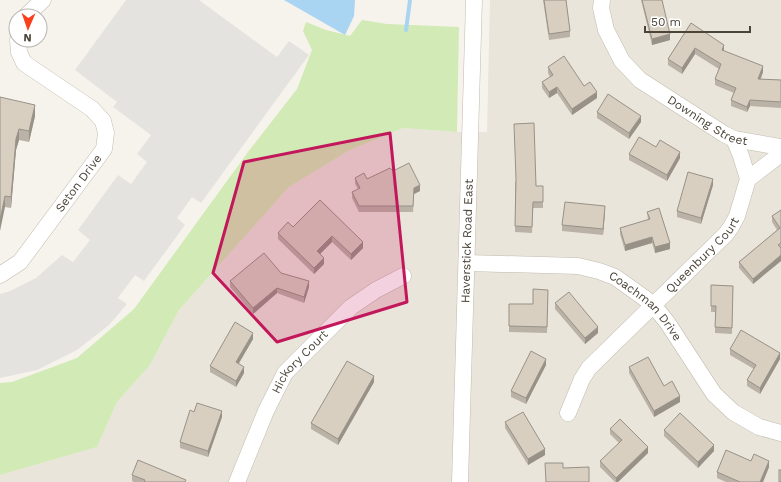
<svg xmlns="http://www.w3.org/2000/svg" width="781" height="482" font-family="'Work Sans',sans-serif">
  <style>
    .residential { fill: #eae5da }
    .green { fill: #d2eab5 }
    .parking { fill: #e5e3e0 }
    .water { fill: #a9d4f2 }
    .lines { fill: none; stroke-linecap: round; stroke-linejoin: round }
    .stream { stroke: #a9d4f2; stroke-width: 4 }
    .street-casing { stroke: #c2bbae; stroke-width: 17 }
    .street { stroke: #fff; stroke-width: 16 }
    .wall { fill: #bab2a6 }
    .shaded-wall { fill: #979187 }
    .building { fill: #d8cfc1; stroke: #979187 }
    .marked { fill: #c2185b; fill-opacity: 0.2; stroke: #c2185b; stroke-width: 3; stroke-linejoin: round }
    .labels { text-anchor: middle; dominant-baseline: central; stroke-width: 3; stroke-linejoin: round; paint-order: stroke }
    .street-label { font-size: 12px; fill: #4b4439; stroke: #fff }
  </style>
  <rect width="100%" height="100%" fill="#f6f3ec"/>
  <polygon class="residential" points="490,0 781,0 781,482 0,482 0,475 97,447 117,402 150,365 179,310 289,187 350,150 403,128 457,132 487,132"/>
  <polygon class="green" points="362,20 387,24 459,27 457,132 403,128 350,150 289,187 179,310 150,365 117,402 97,447 0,475 0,383 12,382 77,358 134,309 248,152 297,89 312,50 303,31 306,22 326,30 350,36"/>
  <polygon class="parking" points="126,0 199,0 277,57 289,41 309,55 201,203 192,197 177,218 185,225 144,281 135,275 118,298 127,304 109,325 77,350 37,370 0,378 0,294 10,291 36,278 62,255 73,262 90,240 78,230 118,175 131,184 147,162 137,154 151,135 113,107 117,102 75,70"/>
  <polygon class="water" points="284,0 355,0 354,16 345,35"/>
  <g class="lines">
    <polyline class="stream" points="406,30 410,0"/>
    <defs>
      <g id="street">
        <path id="s1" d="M602,0L601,8L606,30L622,61L640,80L724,134L734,139L781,147"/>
        <polyline points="26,16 43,0"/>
        <polyline points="748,179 781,154"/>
        <path id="s2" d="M467,263L578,266L599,271L615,277L643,297L653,305L667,322L714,394L733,412L759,427L781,433"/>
        <path id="s3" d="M0,275L20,262L104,149L106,133L103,121L92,109L24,63L19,52L18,40"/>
        <path id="s4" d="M568,413L582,379L589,368L726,234L731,227L737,216L748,179L741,156L734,139"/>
        <path id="s5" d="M237,482L266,411L285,373L351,307L376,290L403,276"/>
        <path id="s6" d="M460,482L474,0"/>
      </g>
    </defs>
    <use href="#street" class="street-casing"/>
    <use href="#street" class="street"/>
  </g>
  <g class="wall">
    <polygon points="543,0 566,0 570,31 570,37 549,40"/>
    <polygon points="641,0 662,0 670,40 652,45"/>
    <polygon points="691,23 724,51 763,72 761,79 781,80 781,108 750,106 747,112 731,106 731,100 734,93 715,85 715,79 719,69 695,54 682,74 668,65 668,59"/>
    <polygon points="548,67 584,86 597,98 572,115 557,93 549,98 542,88 542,82 550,77 548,73"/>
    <polygon points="0,97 35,116 29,142 19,140 16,150 11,208 5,207"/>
    <polygon points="597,112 641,122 629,139 597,118"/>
    <polygon points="656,147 680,158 667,181 629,160 629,154"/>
    <polygon points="393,171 420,191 414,194 413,212 359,212 352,198 352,192 358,189 355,184 355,178 367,179"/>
    <polygon points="515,182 536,186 543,186 543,208 533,208 532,233 515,232"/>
    <polygon points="713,185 701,224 677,217 677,211"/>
    <polygon points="320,200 363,248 351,260 332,242 320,254 324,264 314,274 278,239 278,233 293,227"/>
    <polygon points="781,210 781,261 753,284 739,268 739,262 777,230 772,222 772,216"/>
    <polygon points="605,212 603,235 562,231 562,225"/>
    <polygon points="647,212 670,249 655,253 652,243 625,251 620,234 620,228 648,220"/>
    <polygon points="281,273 309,287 304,303 277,293 253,314 230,287 230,281"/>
    <polygon points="711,285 733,286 732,334 715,333 715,312 711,312"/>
    <polygon points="548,290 547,333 509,332 509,304 533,304"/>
    <polygon points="555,303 598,333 585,344 555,309"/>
    <polygon points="253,339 239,363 244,373 236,387 210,372 210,366"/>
    <polygon points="730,349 780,359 760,394 747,386 747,380 754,369 730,355"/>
    <polygon points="546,365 526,404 511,397 511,391"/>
    <polygon points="629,367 664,386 680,402 654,417 629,373"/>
    <polygon points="374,382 338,445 311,429 311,423"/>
    <polygon points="194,412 222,417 208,457 180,448 180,442"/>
    <polygon points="505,422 545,455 528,465 505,428"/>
    <polygon points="610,429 648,453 618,482 615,482 600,467 600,461 619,443 610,434"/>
    <polygon points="664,430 714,451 698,468 664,436"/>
    <polygon points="751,461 769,467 763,482 726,482 717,478 717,472"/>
    <polygon points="132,475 186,482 134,482 132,481"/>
  </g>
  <g class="shaded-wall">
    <polygon points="670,34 670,40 652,45 652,39"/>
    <polygon points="724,45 724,51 722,50"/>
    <polygon points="695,48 695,54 682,74 682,68"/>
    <polygon points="763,66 763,72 758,84 758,79"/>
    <polygon points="557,87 557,93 549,98 549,92"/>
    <polygon points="597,92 597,98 572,115 572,109"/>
    <polygon points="750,100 750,106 747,112 747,107"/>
    <polygon points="35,105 35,116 29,142 29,131"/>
    <polygon points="641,116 641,122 629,139 629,133"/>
    <polygon points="19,129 19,140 16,150 11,208 11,197 16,139"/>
    <polygon points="680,152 680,158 667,181 667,175"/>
    <polygon points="713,179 713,185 701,224 701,218"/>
    <polygon points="420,185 420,191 414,194 413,212 414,188"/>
    <polygon points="5,196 5,207 0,231 0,220"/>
    <polygon points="605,206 605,212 603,235 603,229"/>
    <polygon points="332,236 332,242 317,257 317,251"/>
    <polygon points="652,237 652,243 625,251 625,245"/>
    <polygon points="363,242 363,248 351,260 351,254"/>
    <polygon points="670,243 670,249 655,253 655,247"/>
    <polygon points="781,255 781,261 753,284 753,279"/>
    <polygon points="324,258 324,264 314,274 314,268"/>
    <polygon points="309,281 309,287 304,303 304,297"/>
    <polygon points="277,288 277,293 253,314 253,308"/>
    <polygon points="598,327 598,333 585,344 585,338"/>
    <polygon points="253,333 253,339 236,368 236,362"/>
    <polygon points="780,353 780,359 760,394 760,388"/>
    <polygon points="546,359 546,365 526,404 526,398"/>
    <polygon points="244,367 244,373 236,387 236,381"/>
    <polygon points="374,376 374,382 338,445 338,439"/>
    <polygon points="680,396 680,402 654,417 654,411"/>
    <polygon points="222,411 222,417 208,457 208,451"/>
    <polygon points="714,445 714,451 698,468 698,462"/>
    <polygon points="648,447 648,453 618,482 616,482 616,478"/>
    <polygon points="545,449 545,455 528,465 528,459"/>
    <polygon points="769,461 769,467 763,482 760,482"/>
  </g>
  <g class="building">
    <polygon points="544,0 566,0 570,31 549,34"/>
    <polygon points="642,0 662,0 670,34 652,39"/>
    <polygon points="691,23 724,45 722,50 763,66 758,79 781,80 781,102 750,100 747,107 731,100 736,88 715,79 721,64 695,48 682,68 668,59"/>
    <polygon points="564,56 584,86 590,82 597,92 572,109 557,87 549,92 542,82 553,75 548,67"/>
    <polygon points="608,94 641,116 629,133 597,112"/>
    <polygon points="0,97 35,105 29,131 19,129 16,139 11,197 5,196 0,220"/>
    <polygon points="534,123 536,186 543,186 543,202 533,202 532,227 515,226 516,179 514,124"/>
    <polygon points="639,137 656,147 660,140 680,152 667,175 629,154"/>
    <polygon points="409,163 420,185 414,188 413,206 359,206 352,192 360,188 355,178 364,173 367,179 390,168 393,171"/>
    <polygon points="688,172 713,179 701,218 677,211"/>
    <polygon points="320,200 363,242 351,254 332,236 317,251 324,258 314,268 278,233 288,222 293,227"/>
    <polygon points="565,202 605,206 603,229 562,225"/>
    <polygon points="659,208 670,243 655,247 652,237 625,245 620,228 650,219 647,212"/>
    <polygon points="781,210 781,243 778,245 781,248 781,255 753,279 739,262 780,228 772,216"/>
    <polygon points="264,253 281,273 309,281 304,297 277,288 253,308 230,281"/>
    <polygon points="711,285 733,286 732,328 715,327 716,306 711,306"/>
    <polygon points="533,289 548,290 547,327 509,326 509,304 533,304"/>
    <polygon points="569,292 598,327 585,338 555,303"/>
    <polygon points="235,322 253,333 236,362 244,367 236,381 210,366"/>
    <polygon points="741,330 780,353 760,388 747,380 756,365 730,349"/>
    <polygon points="531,351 546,359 526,398 511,391"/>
    <polygon points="648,357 664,386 672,381 680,396 654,411 629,367"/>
    <polygon points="347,361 374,376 338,439 311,423"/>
    <polygon points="197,403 222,411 208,451 180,442 190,410 194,412"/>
    <polygon points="523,412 545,449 528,459 505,422"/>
    <polygon points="680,413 714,445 698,462 664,430"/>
    <polygon points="620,419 648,447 616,478 600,461 622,440 610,429"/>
    <polygon points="726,450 751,461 754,454 769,461 760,482 740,482 717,472"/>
    <polygon points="138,460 186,480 185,482 144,482 145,480 132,475"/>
    <polygon points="545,463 563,463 563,468 589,467 589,482 546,482"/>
    <rect x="779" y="470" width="2" height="12"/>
  </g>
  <path class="marked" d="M390,133L407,302L277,342L213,273L244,162Z"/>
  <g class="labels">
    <g class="street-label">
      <text stroke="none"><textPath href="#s1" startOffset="171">Downing Street</textPath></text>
      <text stroke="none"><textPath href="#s3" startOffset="122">Seton Drive</textPath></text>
      <text stroke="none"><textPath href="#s6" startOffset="241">Haverstick Road East</textPath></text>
      <text stroke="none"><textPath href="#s4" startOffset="210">Queenbury Court</textPath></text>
      <text stroke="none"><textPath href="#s2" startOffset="192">Coachman Drive</textPath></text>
      <text stroke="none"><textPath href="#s5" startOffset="137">Hickory Court</textPath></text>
    </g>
  </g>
  <g transform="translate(28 28) rotate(182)"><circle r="19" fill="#ffffff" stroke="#b7b4b0"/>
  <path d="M0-3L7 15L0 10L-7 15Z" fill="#fc3f1d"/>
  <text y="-6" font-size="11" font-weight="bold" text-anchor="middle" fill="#4b4439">N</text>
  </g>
  <path d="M645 26v6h105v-6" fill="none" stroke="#4b4439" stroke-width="2"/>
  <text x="651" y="26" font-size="12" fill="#4b4439" stroke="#ffffff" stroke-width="3" paint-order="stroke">50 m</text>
</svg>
